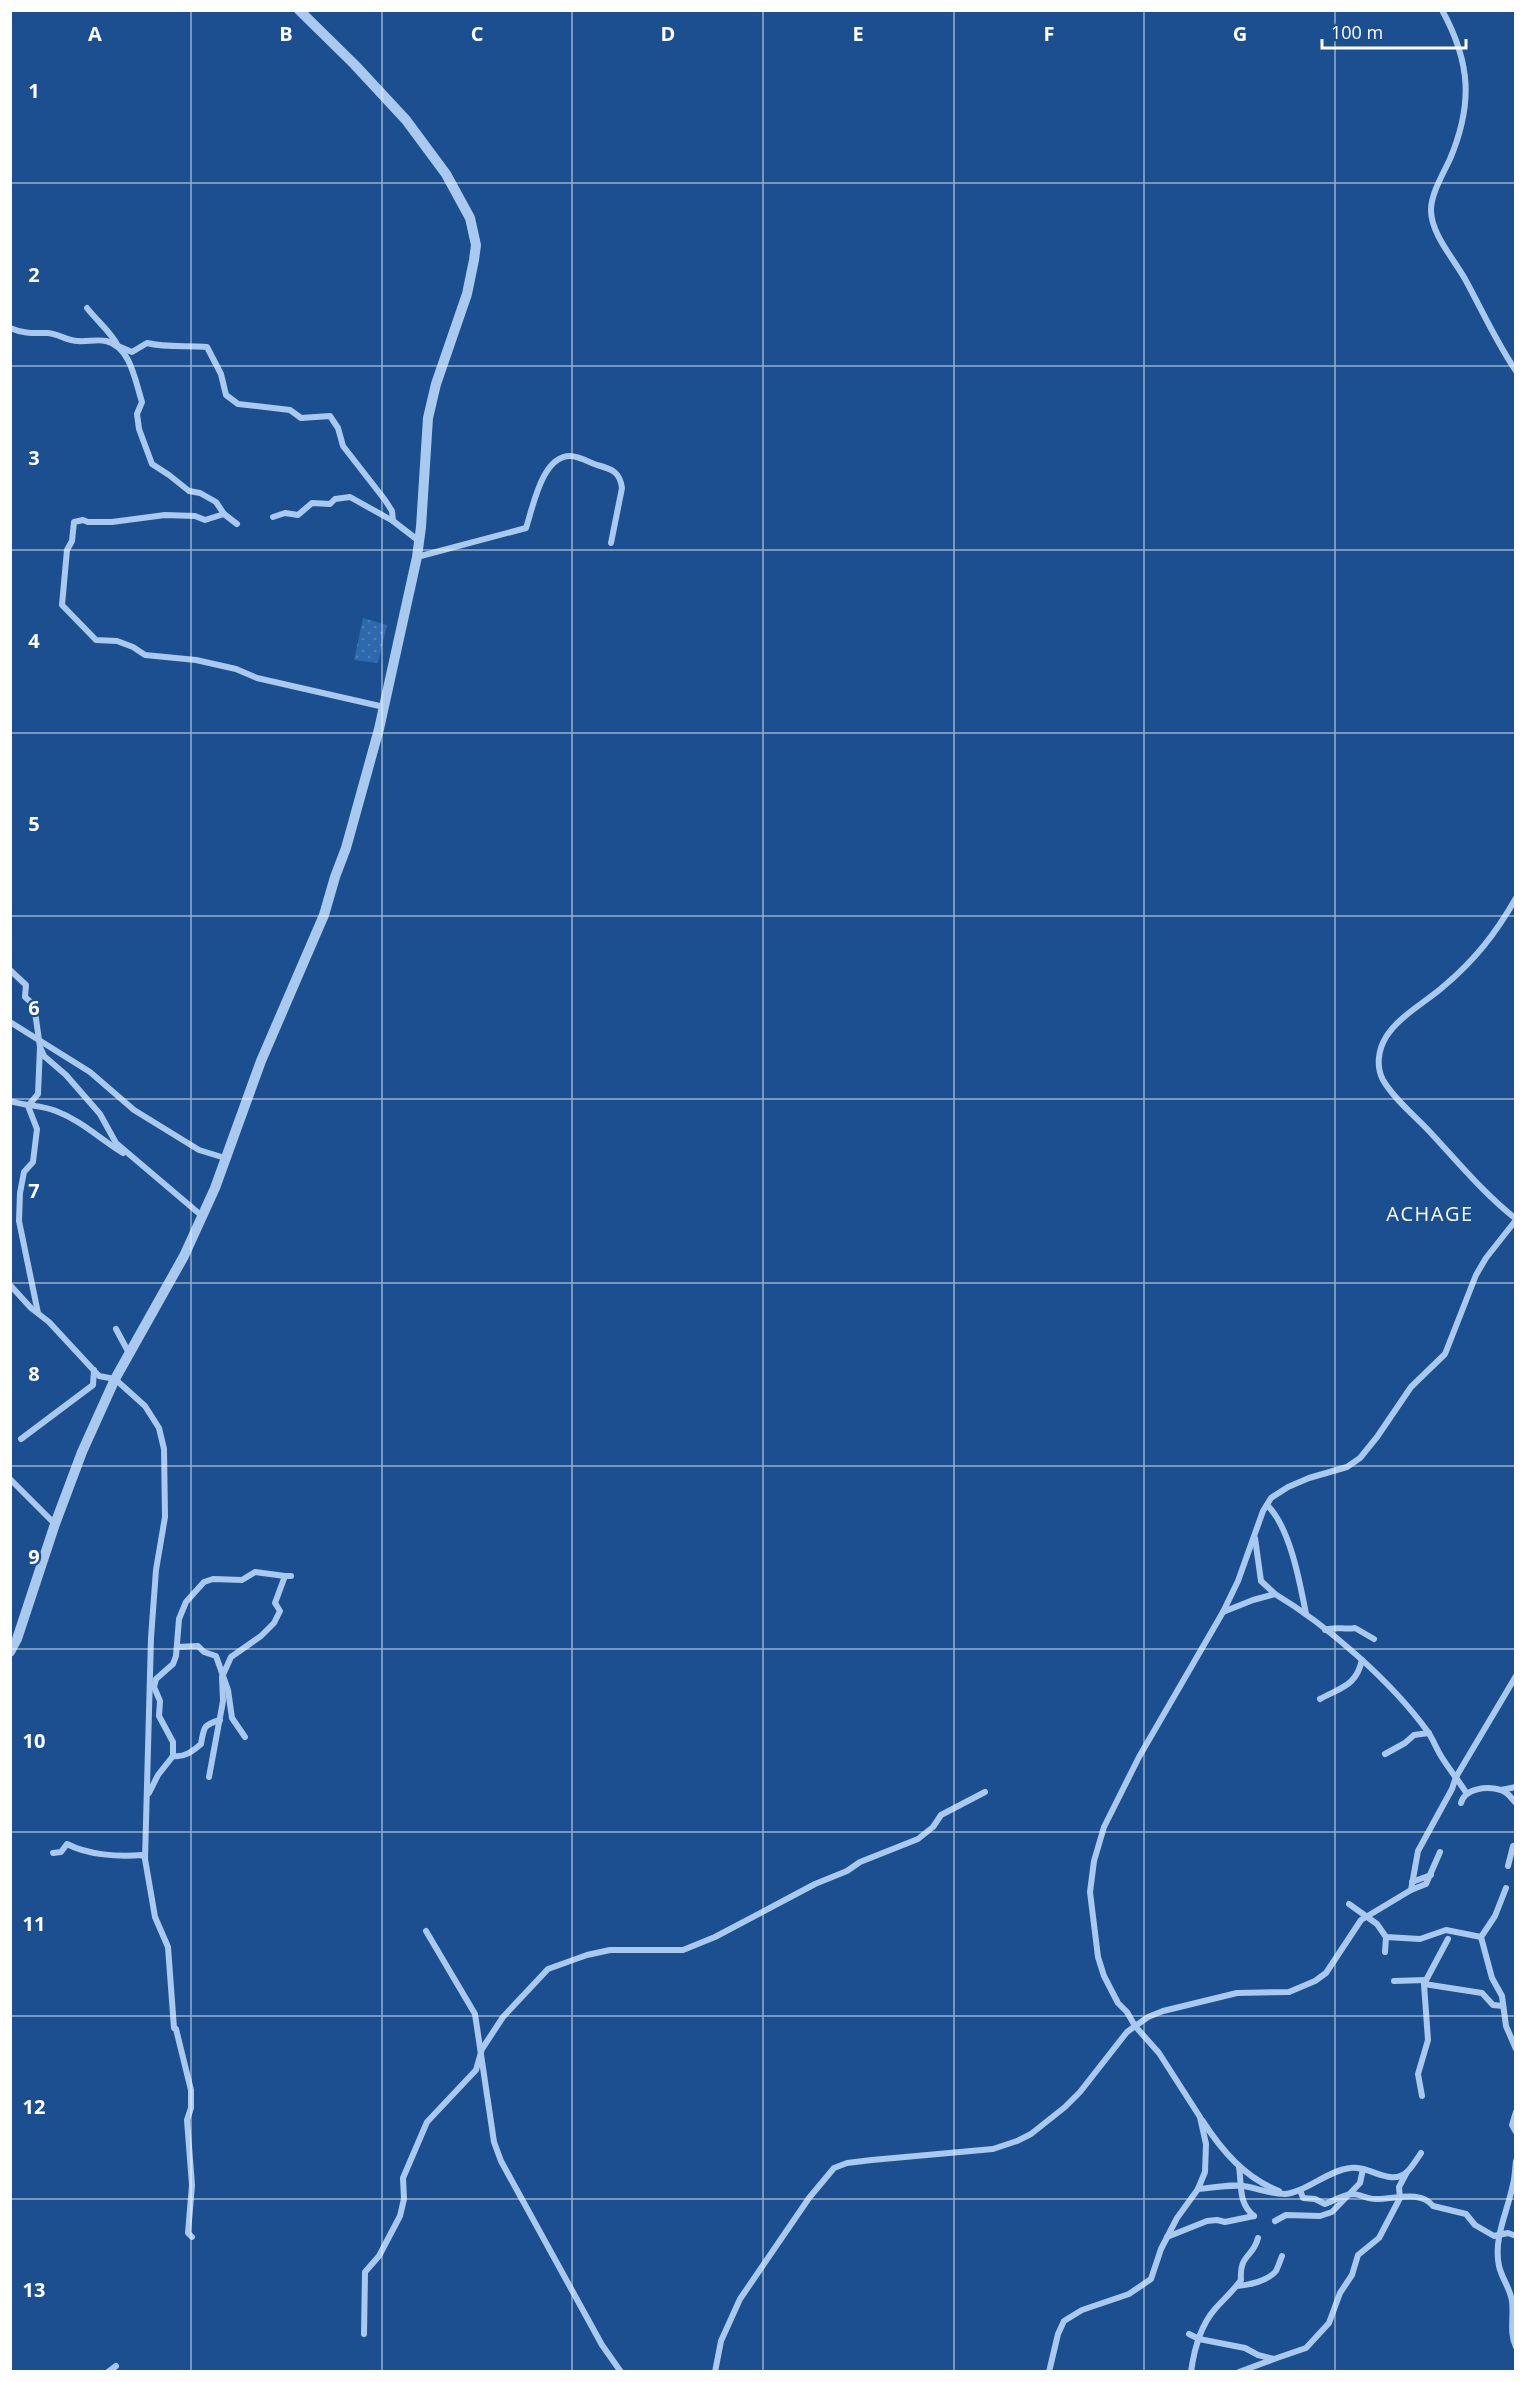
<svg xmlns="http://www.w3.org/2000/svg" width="1526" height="2382" font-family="'Open Sans',sans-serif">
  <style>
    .park { fill: url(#park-dots) }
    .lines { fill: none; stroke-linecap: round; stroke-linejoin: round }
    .minor { stroke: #a9c9ee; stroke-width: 6 }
    .tertiary { stroke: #a9c9ee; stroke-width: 10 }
    .grid { fill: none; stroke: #fff; stroke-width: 1.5; stroke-opacity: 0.55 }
    .labels { text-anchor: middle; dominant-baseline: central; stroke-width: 4.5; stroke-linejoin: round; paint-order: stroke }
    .quarter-label { font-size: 20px; letter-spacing: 1.5px; fill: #fff; stroke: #1b4f8f }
    .grid-label { font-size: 20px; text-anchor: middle; font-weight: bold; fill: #fff; stroke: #1b4f8f; stroke-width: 4.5; stroke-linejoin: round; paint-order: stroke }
  </style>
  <defs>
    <pattern id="park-dots" width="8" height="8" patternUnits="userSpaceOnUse" patternTransform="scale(1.5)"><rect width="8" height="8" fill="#2e69ad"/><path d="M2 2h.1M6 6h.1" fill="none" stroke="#4d80b9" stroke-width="1.8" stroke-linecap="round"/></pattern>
  </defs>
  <rect width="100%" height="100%" fill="#1b4f8f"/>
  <polygon class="park" points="363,618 387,625 378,663 354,660"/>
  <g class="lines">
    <g class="minor">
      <path d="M1442,10C1471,63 1473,104 1450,159C1443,174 1431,194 1431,210C1431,234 1454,259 1465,279C1482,310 1496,342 1516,371"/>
      <path d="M87,308C98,322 111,332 118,346L132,352L147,343C167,348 187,345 207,347L221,374L226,395L238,404L290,410L301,418L330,416L338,428L343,446L385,500L392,511L393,521"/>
      <path d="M10,328C24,334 33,333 47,333C57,333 67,341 78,341C87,342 97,339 106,341C131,347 135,381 142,402L137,414L139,429L152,464L169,475L189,491L200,493L216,502L224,514"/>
      <polyline points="273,517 285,513 298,515 312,503 330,504 335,499 350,497 393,521 419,541"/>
      <polyline points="237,524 224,514 205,520 195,516 165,515 112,522 88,522 83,520 74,522 72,541 67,550 62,605 96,640 117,641 133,647 145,655 196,660 236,669 257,678 384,707"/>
      <path d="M417,557L526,528C533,507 542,456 570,456C578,456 589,462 597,465C612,469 620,472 622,488L611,543"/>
      <path d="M1516,898C1496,933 1475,960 1444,986C1426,1002 1399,1016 1386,1037C1378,1050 1376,1067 1383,1080C1394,1099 1414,1115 1429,1131C1457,1161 1483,1193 1516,1219"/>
      <polyline points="10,970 26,985 25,997 34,1005 40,1047 38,1094 28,1106 37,1129 33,1162 24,1172 20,1193 19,1221 38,1313"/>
      <polyline points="10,1022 90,1072 134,1110 199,1150 225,1158"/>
      <polyline points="40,1047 44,1056 66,1075 100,1114 116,1143 202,1216"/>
      <path d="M10,1101C25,1106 42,1105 56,1111C82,1121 100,1139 123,1153"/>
      <polyline points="10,1285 31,1308 49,1322 99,1376 115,1379 145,1406 159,1428 164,1449 165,1517 156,1570 151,1638 145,1859 155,1917 168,1947 174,2028 176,2029 191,2090 191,2108 187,2120 192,2185 188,2233 192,2237"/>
      <polyline points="116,1329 130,1355"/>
      <polyline points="21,1439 93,1385 94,1370"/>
      <polyline points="10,1479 55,1524"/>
      <path d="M1267,1505C1290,1527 1300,1583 1306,1614"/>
      <polyline points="1255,1538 1261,1581 1274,1593"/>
      <path d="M1223,1612L1253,1600L1275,1594C1327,1625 1392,1682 1428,1732C1433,1739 1436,1748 1441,1756C1449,1769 1459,1781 1467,1794"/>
      <path d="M1325,1630C1336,1626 1344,1630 1355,1628L1374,1639"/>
      <polyline points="177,1647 198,1646 204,1652 216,1656 228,1690 232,1718 245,1737"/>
      <path d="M1320,1699C1342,1687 1356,1686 1362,1660"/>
      <polyline points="1385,1754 1405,1743 1414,1735 1429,1733"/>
      <path d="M173,1756C184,1758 193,1751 201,1744C204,1727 203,1725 220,1720"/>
      <polyline points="209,1777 223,1701 222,1677 231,1657 261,1636 274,1623 280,1611 275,1603 285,1576 291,1576"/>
      <polyline points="1501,1790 1516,1787"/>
      <polyline points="149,1793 158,1775 173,1756 173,1742 159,1716 160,1701 154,1687 156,1679 173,1664 176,1656 179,1619 186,1602 204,1582 213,1579 242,1580 255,1572 285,1576"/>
      <path d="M1461,1803C1465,1788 1487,1786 1501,1790C1508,1792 1511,1798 1516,1803"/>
      <path d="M53,1853L61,1852L67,1844C88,1855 118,1857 142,1855L145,1858"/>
      <polyline points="1508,1866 1513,1846 1516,1845"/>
      <polyline points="1412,1882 1431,1875"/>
      <polyline points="1411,1890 1426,1884 1440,1852"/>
      <polyline points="1349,1904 1377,1924 1386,1937 1420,1939 1446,1930 1481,1937 1495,1916 1506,1888"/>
      <polyline points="426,1931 475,2014 494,2142 501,2161 602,2345 621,2372"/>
      <polyline points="1481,1937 1492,1978 1502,1996 1506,2026 1516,2049"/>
      <polyline points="1385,1952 1386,1937"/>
      <polyline points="1394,1981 1426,1980"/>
      <polyline points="1424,1984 1482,1993 1493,2005 1503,2006"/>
      <polyline points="1422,2096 1418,2074 1428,2040 1424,1984 1448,1939"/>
      <polyline points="1516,2112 1512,2125 1516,2132"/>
      <path d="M1202,2120C1222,2151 1245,2178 1279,2191"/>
      <path d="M1516,2161C1515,2168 1515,2177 1513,2184C1508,2211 1493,2238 1499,2266C1502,2279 1510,2288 1512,2301C1514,2317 1509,2333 1516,2347"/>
      <path d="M1239,2167C1242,2186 1238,2203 1254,2216"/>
      <path d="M1198,2189C1213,2188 1235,2183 1249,2187C1262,2190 1272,2194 1285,2194C1306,2192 1327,2171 1350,2168C1369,2165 1391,2187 1407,2172C1412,2167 1417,2159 1421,2153"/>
      <path d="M1300,2190L1303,2198L1315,2199L1325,2204C1333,2201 1343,2195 1352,2194C1360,2194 1367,2199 1375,2199C1393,2200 1420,2189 1433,2206L1466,2214L1475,2225L1494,2236L1508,2233L1516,2236"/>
      <polyline points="1275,2221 1286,2215 1320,2216 1332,2212 1360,2183 1363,2169"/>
      <polyline points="1167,2237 1207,2221 1217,2220 1225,2222 1254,2216"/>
      <path d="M1237,2286C1249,2285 1268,2281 1276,2271C1278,2267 1280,2261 1282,2256"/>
      <polyline points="364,2334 365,2272 379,2256 400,2216 404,2199 403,2178 427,2122 476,2070 482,2049 503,2017 548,1969 587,1955 610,1950 683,1950 715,1937 815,1884 847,1871 860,1862 918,1839 933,1827 941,1815 985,1792"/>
      <polyline points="1189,2334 1199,2339 1245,2348 1258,2355 1274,2359 1306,2348 1329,2323 1340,2293 1352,2275 1358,2255 1379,2238 1400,2198 1399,2187 1407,2172"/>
      <polyline points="108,2372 116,2366"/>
      <polyline points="715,2372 721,2341 740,2299 809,2198 834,2168 847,2163 872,2160 993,2149 1017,2141 1031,2134 1065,2107 1080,2092 1127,2032 1148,2017 1163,2011 1237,1993 1289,1992 1315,1981 1326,1973 1361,1920 1411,1890 1418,1851 1452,1789 1456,1777 1516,1676"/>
      <polyline points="1049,2372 1058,2334 1064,2321 1082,2310 1129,2294 1151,2279 1161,2249 1177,2218 1198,2189 1205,2172 1206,2144 1200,2117 1159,2053 1135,2026 1127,2012 1118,2003 1104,1976 1098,1957 1090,1892 1094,1861 1104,1827 1139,1757 1223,1612 1238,1581 1263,1511 1271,1498 1288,1487 1309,1478 1347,1467 1360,1458 1377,1437 1411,1387 1445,1354 1476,1275 1486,1258 1516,1220"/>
      <path d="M1191,2372C1194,2350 1200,2326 1215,2309C1224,2299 1233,2291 1241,2280C1239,2254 1253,2258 1258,2238"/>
      <polyline points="1239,2372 1274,2359"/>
    </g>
    <polyline class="tertiary" points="10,1652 17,1639 55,1524 82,1452 115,1379 184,1256 215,1188 261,1061 324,915 335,877 346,848 379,729 417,557 421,527 428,418 436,384 467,294 474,260 476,245 470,218 446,174 406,120 354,64 299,10"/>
  </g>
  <path class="grid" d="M191,10V2372M382,10V2372M572,10V2372M763,10V2372M954,10V2372M1144,10V2372M1335,10V2372M10,183H1516M10,366H1516M10,550H1516M10,733H1516M10,916H1516M10,1099H1516M10,1283H1516M10,1466H1516M10,1649H1516M10,1832H1516M10,2016H1516M10,2199H1516"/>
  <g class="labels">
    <g class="quarter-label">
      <text x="1430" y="1213">ACHAGE</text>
    </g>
  </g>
  <g class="grid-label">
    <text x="95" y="41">A</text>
    <text x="286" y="41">B</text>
    <text x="477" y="41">C</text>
    <text x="668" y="41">D</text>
    <text x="858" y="41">E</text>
    <text x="1049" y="41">F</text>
    <text x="1240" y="41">G</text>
    <text x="34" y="98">1</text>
    <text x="34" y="282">2</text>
    <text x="34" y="465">3</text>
    <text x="34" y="648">4</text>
    <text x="34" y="831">5</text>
    <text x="34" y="1015">6</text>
    <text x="34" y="1198">7</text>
    <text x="34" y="1381">8</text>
    <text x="34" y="1564">9</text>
    <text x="34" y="1748">10</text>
    <text x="34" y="1931">11</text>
    <text x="34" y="2114">12</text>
    <text x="34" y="2297">13</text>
  </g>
  <rect width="1526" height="2382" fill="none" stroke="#ffffff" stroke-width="24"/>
  <path d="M1322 39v9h144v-9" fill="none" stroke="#ffffff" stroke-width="3"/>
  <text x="1331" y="39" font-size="18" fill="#ffffff" stroke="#1b4f8f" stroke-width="4.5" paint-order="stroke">100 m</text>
</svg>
